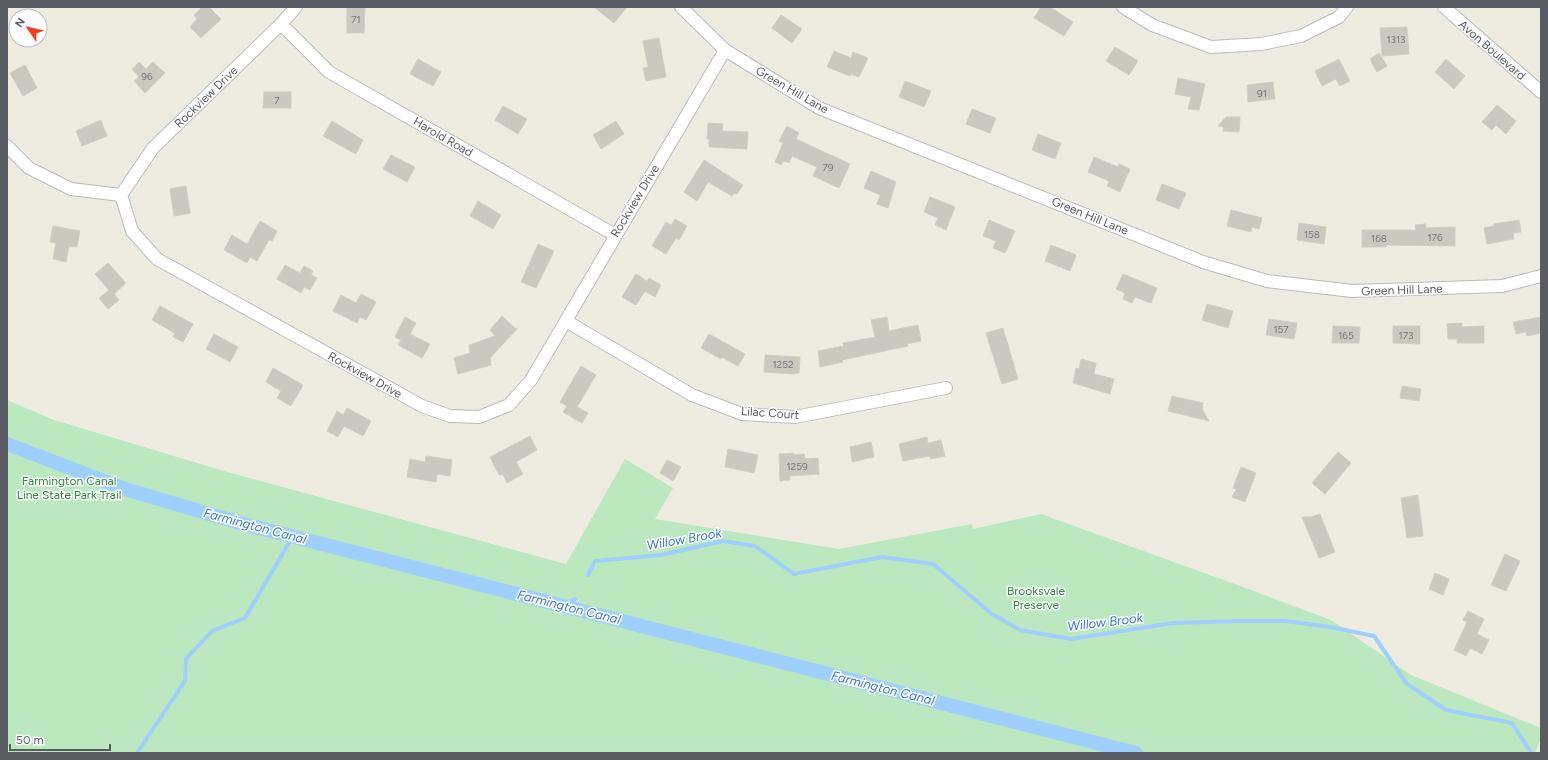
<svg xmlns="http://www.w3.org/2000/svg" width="1548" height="760" font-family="Figtree,sans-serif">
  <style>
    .green { fill: #bbe8be }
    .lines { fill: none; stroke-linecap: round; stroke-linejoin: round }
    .stream { stroke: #9fcfff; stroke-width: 4 }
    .canal { stroke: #9fcfff; stroke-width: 14 }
    .building { fill: #cbc8c0; stroke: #d3cebf }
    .minor-casing { stroke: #b9bbc1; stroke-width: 14 }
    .minor { stroke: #fff; stroke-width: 12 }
    .labels { text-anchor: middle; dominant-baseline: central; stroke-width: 3; stroke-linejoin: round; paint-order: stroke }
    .number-label { font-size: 10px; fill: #76787a }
    .street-label { font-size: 12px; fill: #595d63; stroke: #fff }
    .park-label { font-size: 12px; fill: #2e8638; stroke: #fff }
    .water-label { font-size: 13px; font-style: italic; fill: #3a76cb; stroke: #fff }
  </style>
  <rect width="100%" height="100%" fill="#eeece1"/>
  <polygon class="green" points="7,400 54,420 227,472 566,564 625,459 673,488 655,519 839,549 972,524 973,529 1041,514 1243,587 1331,620 1411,675 1541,728 1541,738 1535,753 7,753"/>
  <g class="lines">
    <g class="stream">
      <polyline points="588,575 595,561 661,555 723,541 755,546 794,574 882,557 933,564 992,614 1020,630 1071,639 1173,623 1243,621 1285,621 1330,627 1374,636 1406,683 1446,710 1512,723 1530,751"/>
      <polyline points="560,605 575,599"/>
      <polyline points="137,753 185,681 186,659 212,631 245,618 293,536"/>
    </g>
    <polyline class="canal" points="7,444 125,489 240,523 1136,753"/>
  </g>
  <g class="building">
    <polygon points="202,7 209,7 221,19 201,38 190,27 197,19 194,15"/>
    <polygon points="347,7 365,7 364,33 347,33"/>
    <polygon points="594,7 627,7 614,23"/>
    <polygon points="1041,7 1050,7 1073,22 1064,36 1034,18"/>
    <polygon points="781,15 802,29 792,43 772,28"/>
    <polygon points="1407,27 1409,54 1382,56 1380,28"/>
    <polygon points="659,38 666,77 646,81 643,68 648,67 643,41"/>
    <polygon points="1115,47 1138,61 1129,75 1106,61"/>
    <polygon points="834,51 851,58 853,52 868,58 859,77 851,74 850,76 827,67"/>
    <polygon points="1379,53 1387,66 1377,72 1370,59"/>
    <polygon points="418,59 441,72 433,86 410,74"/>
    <polygon points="1339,59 1350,81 1340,86 1336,79 1322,86 1315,71"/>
    <polygon points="1446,59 1465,76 1454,89 1435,72"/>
    <polygon points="139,62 146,69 153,62 165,73 145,93 134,81 139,77 132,69"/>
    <polygon points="25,65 37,88 23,96 10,73"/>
    <polygon points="1178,78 1205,84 1199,110 1188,109 1191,97 1175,94"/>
    <polygon points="905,81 931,91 924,107 899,97"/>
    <polygon points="1273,82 1275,99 1248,102 1247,85"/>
    <polygon points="264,92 291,92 291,108 263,108"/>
    <polygon points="1497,105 1516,121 1506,134 1496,125 1492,130 1482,122"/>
    <polygon points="503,106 527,119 518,134 495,120"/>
    <polygon points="972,109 996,118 990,133 966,124"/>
    <polygon points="1226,117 1240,117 1239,132 1223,131 1224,127 1218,126"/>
    <polygon points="101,120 107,136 82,146 76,131"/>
    <polygon points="332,121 363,140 356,154 323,136"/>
    <polygon points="616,121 624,134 601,149 593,135"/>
    <polygon points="708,123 723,124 722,131 748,132 747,149 709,147 709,139 707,139"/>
    <polygon points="787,126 799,133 796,139 850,164 839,188 813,176 817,167 792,156 789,163 784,161 781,165 775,162 783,143 779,141"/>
    <polygon points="1038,134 1061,143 1055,159 1032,150"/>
    <polygon points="391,155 415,167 407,182 383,169"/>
    <polygon points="1094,157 1118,167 1119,164 1130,169 1120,192 1107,186 1109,181 1088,172"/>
    <polygon points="704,160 743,185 737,194 734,193 732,196 708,182 697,201 684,192"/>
    <polygon points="871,171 896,182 888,208 877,204 880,195 864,188"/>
    <polygon points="1162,184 1186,193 1179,209 1156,200"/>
    <polygon points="186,186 190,213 174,216 170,189"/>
    <polygon points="930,197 955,207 946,230 935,225 938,218 924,212"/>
    <polygon points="478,201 501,215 493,229 470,216"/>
    <polygon points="1231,210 1262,218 1259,229 1252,227 1251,232 1227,226"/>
    <polygon points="675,219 687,226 679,240 676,238 666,254 652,246 666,222 671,225"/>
    <polygon points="989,220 1015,231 1005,253 993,248 996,241 983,236"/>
    <polygon points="1519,220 1521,232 1513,233 1514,239 1487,244 1484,228 1494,226 1494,224"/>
    <polygon points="260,221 277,231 272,241 269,240 257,261 250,257 247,263 224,250 232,235 247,244"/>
    <polygon points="1299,223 1326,227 1324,244 1297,240"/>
    <polygon points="1426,224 1426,228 1455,227 1455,246 1387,245 1386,247 1362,247 1362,230 1416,230 1415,225"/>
    <polygon points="53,226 80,231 77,247 69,246 66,262 53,259 56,243 50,242"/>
    <polygon points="538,244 554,251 536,288 521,282"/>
    <polygon points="1051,245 1076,255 1070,271 1045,261"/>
    <polygon points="108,263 126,283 114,294 119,300 108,309 99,298 109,290 95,274"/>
    <polygon points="285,265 300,273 304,266 313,271 311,275 317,278 310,290 304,287 301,293 277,279"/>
    <polygon points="636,274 647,281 649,278 661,285 655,297 645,291 636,305 622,297"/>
    <polygon points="1123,274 1157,288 1151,303 1135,297 1132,303 1123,299 1125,293 1116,289"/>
    <polygon points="361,294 376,302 366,320 360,317 357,323 333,311 341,295 356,303"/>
    <polygon points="1207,304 1233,311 1228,328 1202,320"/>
    <polygon points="160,306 193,324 183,342 173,337 175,333 152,320"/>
    <polygon points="502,316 516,329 518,328 490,358 491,365 458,374 454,358 470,353 469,345 495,336 490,330"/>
    <polygon points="405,317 416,323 410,334 430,344 422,358 398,345 401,340 395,337"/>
    <polygon points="887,317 889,331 918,325 921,341 907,344 908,346 842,360 843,362 820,367 818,351 844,346 843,343 875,337 871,320"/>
    <polygon points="1541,317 1541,333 1527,336 1526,332 1516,334 1513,322"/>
    <polygon points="1269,319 1297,323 1294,339 1266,335"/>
    <polygon points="1462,323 1462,327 1484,326 1484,343 1457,343 1457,339 1448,339 1447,324"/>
    <polygon points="1333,326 1360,327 1359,343 1332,343"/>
    <polygon points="1393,326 1420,326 1420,344 1393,343"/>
    <polygon points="1003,328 1018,379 1002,384 986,333"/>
    <polygon points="214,334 238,347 230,362 206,349"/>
    <polygon points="709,334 745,354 738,366 722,357 721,359 701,348"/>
    <polygon points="765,355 800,357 799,373 792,374 764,372"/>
    <polygon points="1081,359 1096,363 1094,374 1114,379 1110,394 1073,383 1076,368 1079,369"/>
    <polygon points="581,366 596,375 577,407 588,413 582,423 563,412 567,406 560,402"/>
    <polygon points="273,368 303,385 291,406 277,398 281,391 266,382"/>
    <polygon points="1402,386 1421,389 1419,401 1400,398"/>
    <polygon points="1172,396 1203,403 1202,409 1209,421 1168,411"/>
    <polygon points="347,408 371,421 363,436 344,426 338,437 327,431 337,411 343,415"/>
    <polygon points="530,436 537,450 516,462 523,474 507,483 503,474 499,475 490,457"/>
    <polygon points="927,437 928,443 941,440 945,456 931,459 930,456 903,461 899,444"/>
    <polygon points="871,442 874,457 852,462 850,447"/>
    <polygon points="728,449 758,455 754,473 725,467"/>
    <polygon points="1338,452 1351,463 1325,494 1312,483"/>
    <polygon points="794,453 794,455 804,454 805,459 818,458 819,474 790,476 790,480 780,481 779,454"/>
    <polygon points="426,456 452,460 450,476 437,474 436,482 407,477 410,459 425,462"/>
    <polygon points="667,460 681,467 673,481 660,473"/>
    <polygon points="1241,467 1256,473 1245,502 1232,497 1236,489 1233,488"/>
    <polygon points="1418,495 1423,536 1407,538 1401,498"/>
    <polygon points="1320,514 1335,552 1319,558 1302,517 1311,517"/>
    <polygon points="1505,554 1520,561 1506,591 1491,585"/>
    <polygon points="1435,573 1449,579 1443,595 1429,589"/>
    <polygon points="1468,611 1484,619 1477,634 1489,640 1482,654 1470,648 1466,656 1454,650 1467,622 1463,620"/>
  </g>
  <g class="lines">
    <defs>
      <g id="minor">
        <polyline points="296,7 281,24 153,148 121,195 132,231 157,259 422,406 450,416 479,417 509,405 531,380 725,50"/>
        <polyline points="681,7 725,50 819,108 1203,262 1267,281 1352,291 1502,286 1541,276"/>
        <polyline points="1123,7 1152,25 1211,47 1261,44 1301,36 1339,17 1347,7"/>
        <polyline points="1444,7 1541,92"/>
        <polyline points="281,24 329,72 615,235"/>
        <polyline points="7,146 29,168 71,189 121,195"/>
        <polyline points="566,321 692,395 742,414 795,417 946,388"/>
      </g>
    </defs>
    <use href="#minor" class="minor-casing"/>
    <use href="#minor" class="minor"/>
  </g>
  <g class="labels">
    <g class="number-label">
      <text x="356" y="19">71</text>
      <text x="1396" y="39">1313</text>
      <text x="147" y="76">96</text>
      <text x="1262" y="93">91</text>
      <text x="277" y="100">7</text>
      <text x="828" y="167">79</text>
      <text x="1312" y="234">158</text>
      <text x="1435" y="237">176</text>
      <text x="1379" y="238">168</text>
      <text x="1281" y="329">157</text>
      <text x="1346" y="335">165</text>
      <text x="1406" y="335">173</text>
      <text x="783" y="364">1252</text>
      <text x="797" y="466">1259</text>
    </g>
    <g class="street-label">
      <text transform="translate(1492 50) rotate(41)">Avon Boulevard</text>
      <text transform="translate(792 90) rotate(30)">Green Hill Lane</text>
      <text transform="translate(206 97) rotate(-44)">Rockview Drive</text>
      <text transform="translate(443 137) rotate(30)">Harold Road</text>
      <text transform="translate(635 201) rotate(-59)">Rockview Drive</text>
      <text transform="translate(1090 216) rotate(22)">Green Hill Lane</text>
      <text transform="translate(1402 290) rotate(-2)">Green Hill Lane</text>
      <text transform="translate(365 375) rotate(29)">Rockview Drive</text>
      <text transform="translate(770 413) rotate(4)">Lilac Court</text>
    </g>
    <g class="park-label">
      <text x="69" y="481">Farmington Canal<tspan x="69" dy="14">Line State Park Trail</tspan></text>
      <text x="1036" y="591">Brooksvale<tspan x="1036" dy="14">Preserve</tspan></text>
    </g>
    <g class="water-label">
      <text transform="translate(255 526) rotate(15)">Farmington Canal</text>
      <text transform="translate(684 539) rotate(-10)">Willow Brook</text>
      <text transform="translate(569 607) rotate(14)">Farmington Canal</text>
      <text transform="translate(1105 622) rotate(-7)">Willow Brook</text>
      <text transform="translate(883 688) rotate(14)">Farmington Canal</text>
    </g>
  </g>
  <rect width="1548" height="760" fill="none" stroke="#595d63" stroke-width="16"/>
  <g transform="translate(28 28) rotate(304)"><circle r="19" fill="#ffffff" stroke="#bdbec1"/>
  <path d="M0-3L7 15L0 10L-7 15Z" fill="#f53e1f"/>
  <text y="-6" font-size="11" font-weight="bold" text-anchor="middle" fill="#595d63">N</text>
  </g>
  <path d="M10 744v6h100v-6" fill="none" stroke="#595d63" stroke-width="2"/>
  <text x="16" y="744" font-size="12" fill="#595d63" stroke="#ffffff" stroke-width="3" paint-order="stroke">50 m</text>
</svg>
